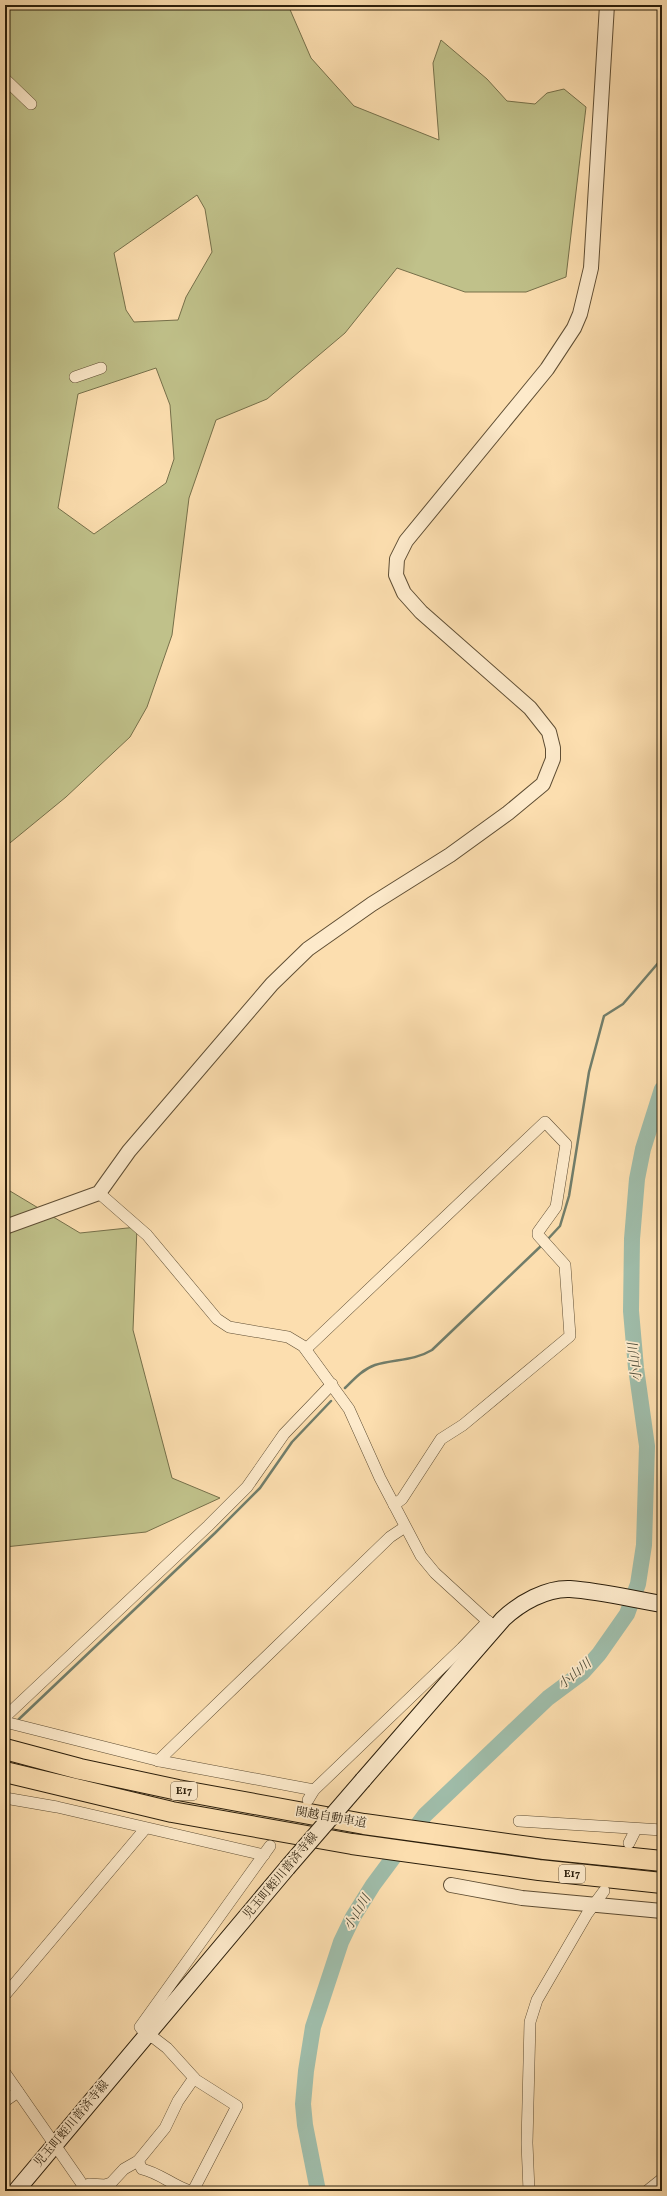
<svg xmlns="http://www.w3.org/2000/svg" width="667" height="2196" font-family="Vollkorn,'Noto Serif JP',serif">
  <style>
    .green { fill: #c0c18a; stroke: #76704a; fill-rule: evenodd }
    .lines { fill: none; stroke-linecap: round; stroke-linejoin: round }
    .stream { stroke: #717d6a; stroke-width: 2.5 }
    .river { stroke: #9fbca9; stroke-width: 16 }
    .minor-casing { stroke: #5f4e34; stroke-width: 12 }
    .tertiary-casing { stroke: #5f4e34; stroke-width: 16 }
    .secondary-casing { stroke: #2b1e0b; stroke-width: 18 }
    .motorway-casing { stroke: #2b1e0b; stroke-width: 22 }
    .minor { stroke: #fdeacb; stroke-width: 11 }
    .tertiary { stroke: #fdeacb; stroke-width: 14 }
    .secondary { stroke: #fdeacb; stroke-width: 16 }
    .motorway { stroke: #fcdeaf; stroke-width: 20 }
    .secondary-bridge-casing { stroke: #2b1e0b; stroke-width: 18; stroke-linecap: butt }
    .secondary-bridge { stroke: #fdeacb; stroke-width: 16 }
    .labels { text-anchor: middle; dominant-baseline: central; stroke-width: 3.5; stroke-linejoin: round; paint-order: stroke }
    .shield { fill: #fdeacb; stroke: #6a5b45; stroke-width: 1 }
    .shield-label { font-size: 11px; font-weight: bold; fill: #2b1e0b }
    .street-label { font-size: 12px; fill: #2b1e0b; stroke: #fdeacb }
    .water-label { font-size: 13px; font-style: italic; fill: #4e4d3a; stroke: #fdeacb }
  </style>
  <rect width="100%" height="100%" fill="#fcdeaf"/>
  <filter id="stains"><feTurbulence type="fractalNoise" baseFrequency=".005" numOctaves="4"/><feColorMatrix values="0 0 0 0 .2 0 0 0 0 .09 0 0 0 0 .02 0 0 0 .5 -.17"/></filter>
  <radialGradient id="worn" r=".72"><stop offset=".6" stop-color="#630" stop-opacity="0"/><stop offset="1" stop-color="#630" stop-opacity=".3"/></radialGradient>
  <g class="green">
    <path d="M5,5H288L311,58L354,106L439,140L433,63L441,40L487,79L507,101L535,104L547,93L564,89L586,107L566,277L526,292H465L397,268L345,333L267,399L216,420L189,498L172,635L147,707L130,737L66,797L5,847ZM197,195L205,209L212,252L186,297L178,320L134,322L126,310L114,253ZM156,368L170,405L174,459L166,483L94,534L58,508L78,394Z"/>
    <polygon points="5,1188 80,1233 137,1227 133,1330 172,1478 220,1498 146,1532 5,1547"/>
  </g>
  <g class="lines">
    <g class="stream">
      <polyline points="547,1240 560,1226 569,1196 589,1072 604,1016 623,1004 659,962 662,964"/>
      <path d="M345,1388C354,1379 363,1369 375,1365C394,1359 414,1361 432,1350L542,1245"/>
      <polyline points="18,1720 215,1533 260,1488 292,1442 331,1401"/>
    </g>
    <polyline class="river" points="318,2191 305,2125 303,2104 306,2071 313,2027 341,1942 353,1917 373,1885 425,1815 548,1698 583,1672 599,1654 627,1614 638,1584 644,1545 647,1446 636,1368 631,1311 632,1239 637,1179 643,1149 662,1089"/>
    <defs>
      <g id="minor">
        <polyline points="5,79 31,104"/>
        <polyline points="75,377 101,368"/>
        <polyline points="99,1193 147,1235 217,1319 229,1327 288,1337 303,1346 349,1409 380,1478 421,1556 435,1573 495,1628"/>
        <polyline points="306,1349 545,1122 566,1144 556,1207 538,1232 538,1235 565,1265 570,1336 463,1425 441,1439 402,1499 394,1505"/>
        <polyline points="5,1717 208,1526 247,1487 284,1434 332,1384"/>
        <polyline points="5,1722 160,1761 314,1790"/>
        <polyline points="158,1761 390,1537 405,1527"/>
        <polyline points="5,1798 57,1807 264,1855"/>
        <polyline points="308,1800 314,1790 462,1648 488,1621"/>
        <polyline points="519,1821 662,1830"/>
        <polyline points="629,1843 636,1829"/>
        <polyline points="5,1995 145,1829"/>
        <polyline points="5,2073 80,2181 84,2188 82,2191"/>
        <polyline points="5,2101 18,2092"/>
        <path d="M138,2161L142,2169C160,2173 173,2186 190,2191"/>
        <polyline points="84,2188 89,2184 105,2185 111,2183 124,2169 138,2161 165,2128 178,2101 194,2078"/>
        <polyline points="193,2191 237,2106 196,2080 167,2048 154,2038 146,2035 140,2027 270,1846"/>
        <polyline points="529,2191 527,2143 530,2022 537,2000 587,1914 604,1891"/>
        <polyline points="647,2191 662,2179"/>
      </g>
      <g id="tertiary">
        <polyline points="5,1227 99,1193 129,1151 272,984 308,949 372,904 450,855 508,813 543,784 553,759 553,748 549,732 530,708 421,612 404,593 396,575 397,559 406,541 547,369 574,328 580,314 591,268 607,5"/>
        <polyline points="451,1885 522,1898 662,1911"/>
      </g>
      <g id="secondary">
        <path d="M363,1780L503,1619C520,1603 546,1588 570,1589C600,1591 632,1599 662,1604"/>
        <polyline points="16,2191 287,1868"/>
      </g>
      <g id="motorway">
        <polyline points="5,1749 80,1769 178,1790 364,1824 544,1849 662,1861"/>
        <polyline points="5,1772 172,1812 352,1844 539,1870 662,1883"/>
      </g>
    </defs>
    <use href="#minor" class="minor-casing"/>
    <use href="#tertiary" class="tertiary-casing"/>
    <use href="#secondary" class="secondary-casing"/>
    <use href="#motorway" class="motorway-casing"/>
    <use href="#minor" class="minor"/>
    <use href="#tertiary" class="tertiary"/>
    <use href="#secondary" class="secondary"/>
    <use href="#motorway" class="motorway"/>
    <defs>
      <polyline id="secondary-bridge" points="287,1868 363,1780"/>
    </defs>
    <use href="#secondary-bridge" class="secondary-bridge-casing"/>
    <use href="#secondary-bridge" class="secondary-bridge"/>
  </g>
  <g class="labels">
    <g class="shield">
      <rect x="171" y="1782" width="26" height="18" rx="3"/>
      <rect x="559" y="1865" width="26" height="18" rx="3"/>
    </g>
    <g class="shield-label">
      <text x="184" y="1791">E17</text>
      <text x="572" y="1874">E17</text>
    </g>
    <g class="street-label">
      <text transform="translate(331 1818) rotate(10)">関越自動車道</text>
      <text transform="translate(281 1876) rotate(-50)">児玉町蛭川普済寺線</text>
      <text transform="translate(72 2124) rotate(-50)">児玉町蛭川普済寺線</text>
    </g>
    <g class="water-label">
      <text transform="translate(636 1362) rotate(-96)">小山川</text>
      <text transform="translate(575 1675) rotate(-40)">小山川</text>
      <text transform="translate(358 1913) rotate(-59)">小山川</text>
    </g>
  </g>
  <rect width="667" height="2196" fill="none" stroke="#fcdeaf" stroke-width="20"/>
  <rect x="6" y="6" width="655" height="2184" fill="none" stroke="#2b1e0b" stroke-width="2"/>
  <rect x="10" y="10" width="647" height="2176" fill="none" stroke="#2b1e0b"/>
  <rect width="100%" height="100%" filter="url(#stains)"/>
  <rect width="100%" height="100%" fill="url(#worn)"/>
</svg>
